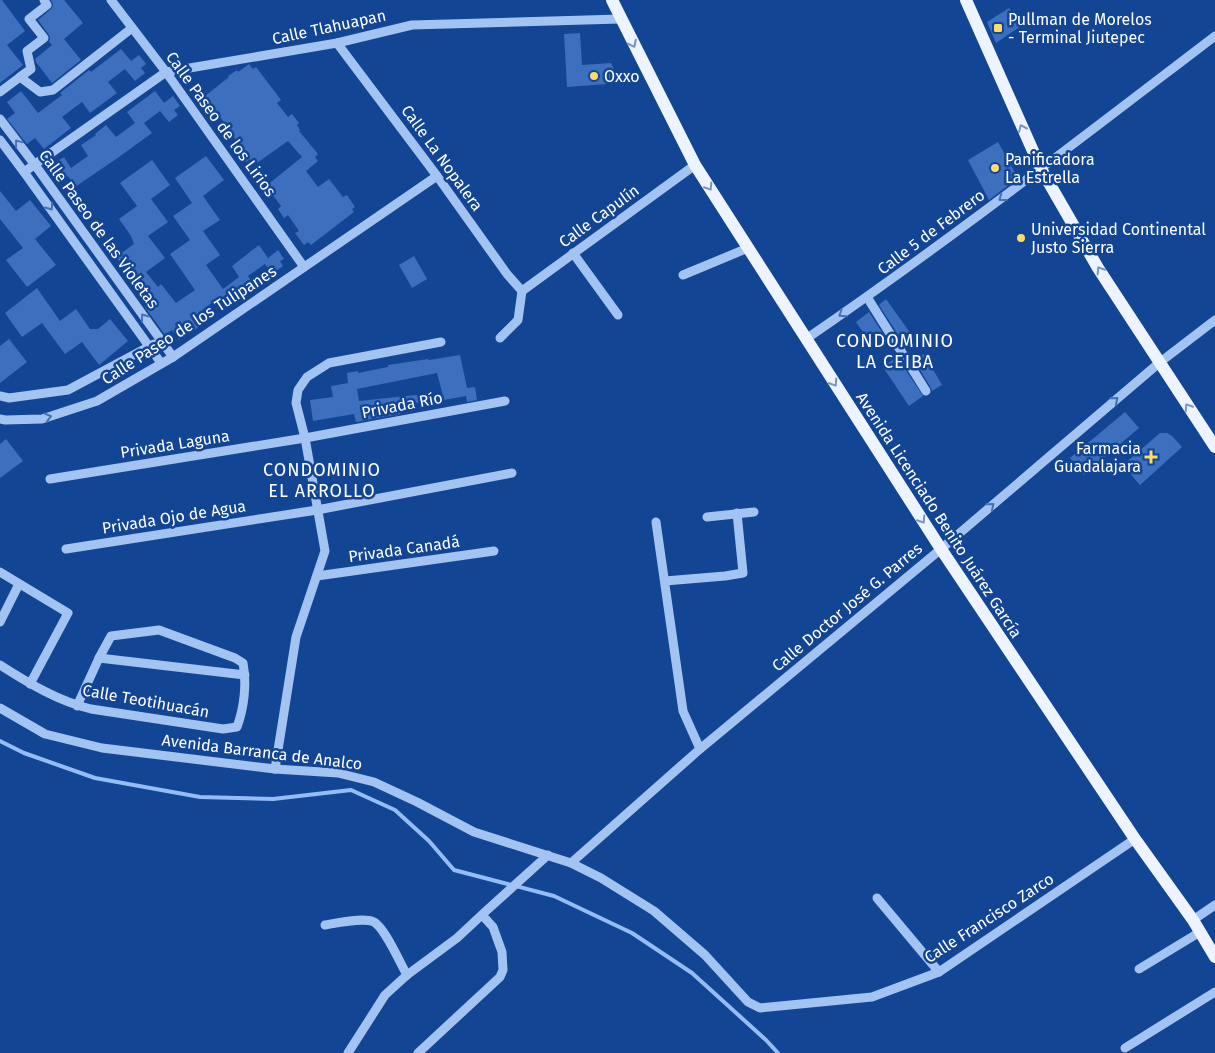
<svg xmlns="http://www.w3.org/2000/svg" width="1215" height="1053" font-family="'Fira Sans',sans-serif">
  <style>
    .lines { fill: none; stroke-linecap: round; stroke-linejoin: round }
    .stream { stroke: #95bdf5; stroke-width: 4 }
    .building { fill: #3c6fbd }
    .minor { stroke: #a3c3f2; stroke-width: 9 }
    .major { stroke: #eef4ff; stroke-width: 12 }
    .oneway { stroke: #7694c5 }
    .oneway2 { stroke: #4571b6 }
    .poi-dot { fill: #ffda64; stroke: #134595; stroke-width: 2 }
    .labels { text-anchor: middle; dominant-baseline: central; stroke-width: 5; stroke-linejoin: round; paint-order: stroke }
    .poi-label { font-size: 16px; fill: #fff; stroke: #134595; text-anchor: start }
    .street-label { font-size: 16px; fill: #fff; stroke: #134595 }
    .neighbourhood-label { font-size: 18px; letter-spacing: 1px; fill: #fff; stroke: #134595 }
  </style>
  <rect width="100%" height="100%" fill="#134595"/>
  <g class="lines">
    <polyline class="stream" points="0,741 24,753 95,778 200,797 273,799 351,790 395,810 429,841 454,870 554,896 632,933 692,973 766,1040 778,1053"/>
  </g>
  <g class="building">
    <polygon points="0,0 2,0 25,31 7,45 23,65 0,83"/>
    <polygon points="51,0 64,0 83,23 64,39 81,60 52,83 36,62 35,59 52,45 49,42 50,38 49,35 38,20 52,8 53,4"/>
    <polygon points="1009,8 1021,26 996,43 987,22"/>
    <polygon points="580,33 582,65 611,63 621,83 567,87 564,34"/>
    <polygon points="121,49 131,61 139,55 146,64 141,68 145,73 135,81 125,69 117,75 108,82 117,93 90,113 82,102 62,117 71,128 44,149 35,138 27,144 7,119 15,113 7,102 21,91 38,113 62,95 60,93 89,70 91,72"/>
    <polygon points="249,64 253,69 256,67 281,100 277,103 288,117 292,114 299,123 297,125 300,130 299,131 318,154 315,157 318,161 306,171 318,187 329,179 343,197 347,195 355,207 352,209 354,212 311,245 308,242 304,245 295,233 299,231 288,215 284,218 278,209 281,206 266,186 302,157 288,141 254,165 250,159 246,162 239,153 244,150 232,135 229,137 223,128 226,125 214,109 210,111 203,102 207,99 205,96 229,77 228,76 237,70 238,72"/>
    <polygon points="155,91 164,103 173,96 180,106 174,110 178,115 169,122 160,111 144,123 152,133 119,157 75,187 68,176 60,182 53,172 58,169 56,166 56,162 64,157 71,168 88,156 81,145 96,135 95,134 106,125 116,137 135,123 127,112"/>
    <polygon points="998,142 1018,178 989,200 968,160"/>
    <polygon points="206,156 224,180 203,196 220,220 203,231 220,255 206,265 223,289 239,277 232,266 259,245 268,258 278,250 284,259 280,261 283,266 272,274 265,264 248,276 255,287 228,308 220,297 202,310 209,320 179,340 172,330 165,335 145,307 148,305 143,298 149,294 138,279 134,282 116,257 134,244 131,236 119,219 137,206 120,183 152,160 170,185 151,199 168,222 148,236 165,258 146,272 158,287 161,284 176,303 195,290 170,254 190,240 173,216 192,203 175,178"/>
    <polygon points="0,191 16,211 30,200 51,226 35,239 56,265 27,287 6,260 23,248 0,219"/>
    <polygon points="414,256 427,279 412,288 399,265"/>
    <polygon points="37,288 60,321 76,309 90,329 98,329 110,319 128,341 99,365 82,342 65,354 42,323 22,337 5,313"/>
    <polygon points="886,299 911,334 902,341 879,305"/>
    <polygon points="869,312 882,332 869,341 856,322"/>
    <polygon points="9,339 27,362 0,383 0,346"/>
    <polygon points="924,354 942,385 932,391 931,388 914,360"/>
    <polygon points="460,355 467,388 475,387 477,400 467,402 466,396 444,400 437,373 357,389 359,401 425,394 426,401 400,406 400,414 356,422 354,414 313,421 310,400 333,397 331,386 348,383 347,373 358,371 358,373 388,367 388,365 428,359 429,360"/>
    <polygon points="894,359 900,368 903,366 923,396 909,406 883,367"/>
    <polygon points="1125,412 1139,428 1084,475 1070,458"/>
    <polygon points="1160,433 1167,433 1172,436 1182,447 1140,485 1123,465"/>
    <polygon points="6,439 23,461 0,478 0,444"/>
  </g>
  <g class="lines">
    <g class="minor">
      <polyline points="111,0 166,72 304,267"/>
      <polyline points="337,43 437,176 507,274 522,291"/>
      <polyline points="20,77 31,69 27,51 44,38 29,19 47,5 44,0"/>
      <polyline points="0,92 20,77 40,92 53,90 132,28"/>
      <polyline points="0,119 35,165 173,357"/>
      <polyline points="0,140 24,172 161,363"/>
      <polyline points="24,172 166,72 337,43 412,25 620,19"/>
      <polyline points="573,253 618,315"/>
      <polyline points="683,275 748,248"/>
      <polyline points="522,291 695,165"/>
      <polyline points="867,297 926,391"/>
      <polyline points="500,338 518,320 522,291"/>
      <path d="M806,339C946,243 1080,139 1215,36"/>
      <polyline points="0,396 9,398 68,390 154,344"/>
      <polyline points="0,419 5,420 42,419 97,401 173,357 437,176"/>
      <polyline points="50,479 305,438 505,401"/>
      <polyline points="707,517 754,512"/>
      <polyline points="656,522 683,711 700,749"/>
      <polyline points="66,549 317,510 512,473"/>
      <polyline points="0,572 68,613 30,684"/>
      <polyline points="317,576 494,551"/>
      <polyline points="665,581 725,576 743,573 737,513"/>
      <polyline points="0,622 19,584"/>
      <polyline points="99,658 245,675"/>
      <path d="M0,665C28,683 58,701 91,709L223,729L237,727C244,708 247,684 243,663L235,658L159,630L111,636L99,658L77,706"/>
      <polyline points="0,708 45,734 102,748 275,769 338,773 374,782 417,802 474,832 571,863 601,878 654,911 705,955 748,1002 760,1008 872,997 939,972 1135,839"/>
      <polyline points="275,769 296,637 325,551 305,438 296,403 298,390 307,377 329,363 441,342"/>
      <polyline points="571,863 700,749 941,549 1159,363 1215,320"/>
      <polyline points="877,898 939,972"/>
      <polyline points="1193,920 1215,905"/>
      <path d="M325,925C337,923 363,917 374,922C385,928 400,963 407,975"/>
      <polyline points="1139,969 1200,932"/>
      <polyline points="1125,1048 1215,992"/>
      <polyline points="348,1053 385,995 407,975 457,938 486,911 548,855"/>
      <polyline points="418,1053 500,977 503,970 502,952 493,927 482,915"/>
    </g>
    <g class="major">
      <polyline points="612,0 695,165 941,549 1135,839 1193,920 1215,957"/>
      <polyline points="966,0 1041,169 1098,268 1215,447"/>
    </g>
  </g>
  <defs><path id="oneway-chevron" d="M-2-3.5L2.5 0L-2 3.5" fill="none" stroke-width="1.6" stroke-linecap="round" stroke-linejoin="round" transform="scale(1.25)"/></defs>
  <g class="oneway">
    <use href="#oneway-chevron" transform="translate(633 44) rotate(63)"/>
    <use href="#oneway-chevron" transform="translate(1022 128) rotate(-114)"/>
    <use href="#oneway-chevron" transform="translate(709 187) rotate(57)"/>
    <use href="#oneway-chevron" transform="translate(1100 270) rotate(-122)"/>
    <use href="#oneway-chevron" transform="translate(834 383) rotate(57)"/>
    <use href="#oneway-chevron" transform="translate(1188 407) rotate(-123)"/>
    <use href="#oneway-chevron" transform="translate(922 520) rotate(57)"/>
  </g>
  <g class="oneway2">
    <use href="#oneway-chevron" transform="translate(18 143) rotate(-127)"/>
    <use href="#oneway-chevron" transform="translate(1002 198) rotate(143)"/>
    <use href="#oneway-chevron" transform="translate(50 207) rotate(55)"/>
    <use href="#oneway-chevron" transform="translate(842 314) rotate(146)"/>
    <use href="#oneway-chevron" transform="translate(144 317) rotate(-126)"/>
    <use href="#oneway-chevron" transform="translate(1115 400) rotate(-40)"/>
    <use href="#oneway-chevron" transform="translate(48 417) rotate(-16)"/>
    <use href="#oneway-chevron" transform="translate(991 506) rotate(-40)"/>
  </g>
  <g class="poi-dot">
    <rect x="993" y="23" width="10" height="10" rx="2.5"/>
    <circle cx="594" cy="76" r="5"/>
    <circle cx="995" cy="168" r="5"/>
    <circle cx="1021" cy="238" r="5"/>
    <path d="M1148.5 449.5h5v5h5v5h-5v5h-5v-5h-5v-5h5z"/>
  </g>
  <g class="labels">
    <g class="poi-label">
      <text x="1008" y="19">Pullman de Morelos<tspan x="1008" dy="18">- Terminal Jiutepec</tspan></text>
      <text x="604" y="76">Oxxo</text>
      <text x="1005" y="159">Panificadora<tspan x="1005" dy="18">La Estrella</tspan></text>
      <text x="1031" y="229">Universidad Continental<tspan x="1031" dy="18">Justo Sierra</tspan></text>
      <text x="1141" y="448" text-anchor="end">Farmacia<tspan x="1141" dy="18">Guadalajara</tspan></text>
    </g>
    <g class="street-label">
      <text transform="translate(329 27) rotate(-12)">Calle Tlahuapan</text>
      <text transform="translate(221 124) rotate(54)">Calle Paseo de los Lirios</text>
      <text transform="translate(442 158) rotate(54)">Calle La Nopalera</text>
      <text transform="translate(599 216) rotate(-36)">Calle Capulín</text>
      <text transform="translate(99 229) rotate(54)">Calle Paseo de las Violetas</text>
      <text transform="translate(931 232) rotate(-37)">Calle 5 de Febrero</text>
      <text transform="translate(189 325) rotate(-33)">Calle Paseo de los Tulipanes</text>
      <text transform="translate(402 405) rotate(-11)">Privada Río</text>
      <text transform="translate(175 444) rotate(-9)">Privada Laguna</text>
      <text transform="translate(939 515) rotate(57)">Avenida Licenciado Benito Juárez García</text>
      <text transform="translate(174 517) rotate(-9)">Privada Ojo de Agua</text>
      <text transform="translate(404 549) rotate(-8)">Privada Canadá</text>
      <text transform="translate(847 607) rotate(-40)">Calle Doctor José G. Parres</text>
      <text transform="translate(146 701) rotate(10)">Calle Teotihuacán</text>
      <text transform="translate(262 752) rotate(7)">Avenida Barranca de Analco</text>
      <text transform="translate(989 918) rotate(-33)">Calle Francisco Zarco</text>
    </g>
    <g class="neighbourhood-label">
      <text x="895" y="341">CONDOMINIO<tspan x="895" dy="21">LA CEIBA</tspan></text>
      <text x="322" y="470">CONDOMINIO<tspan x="322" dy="21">EL ARROLLO</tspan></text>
    </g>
  </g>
</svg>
